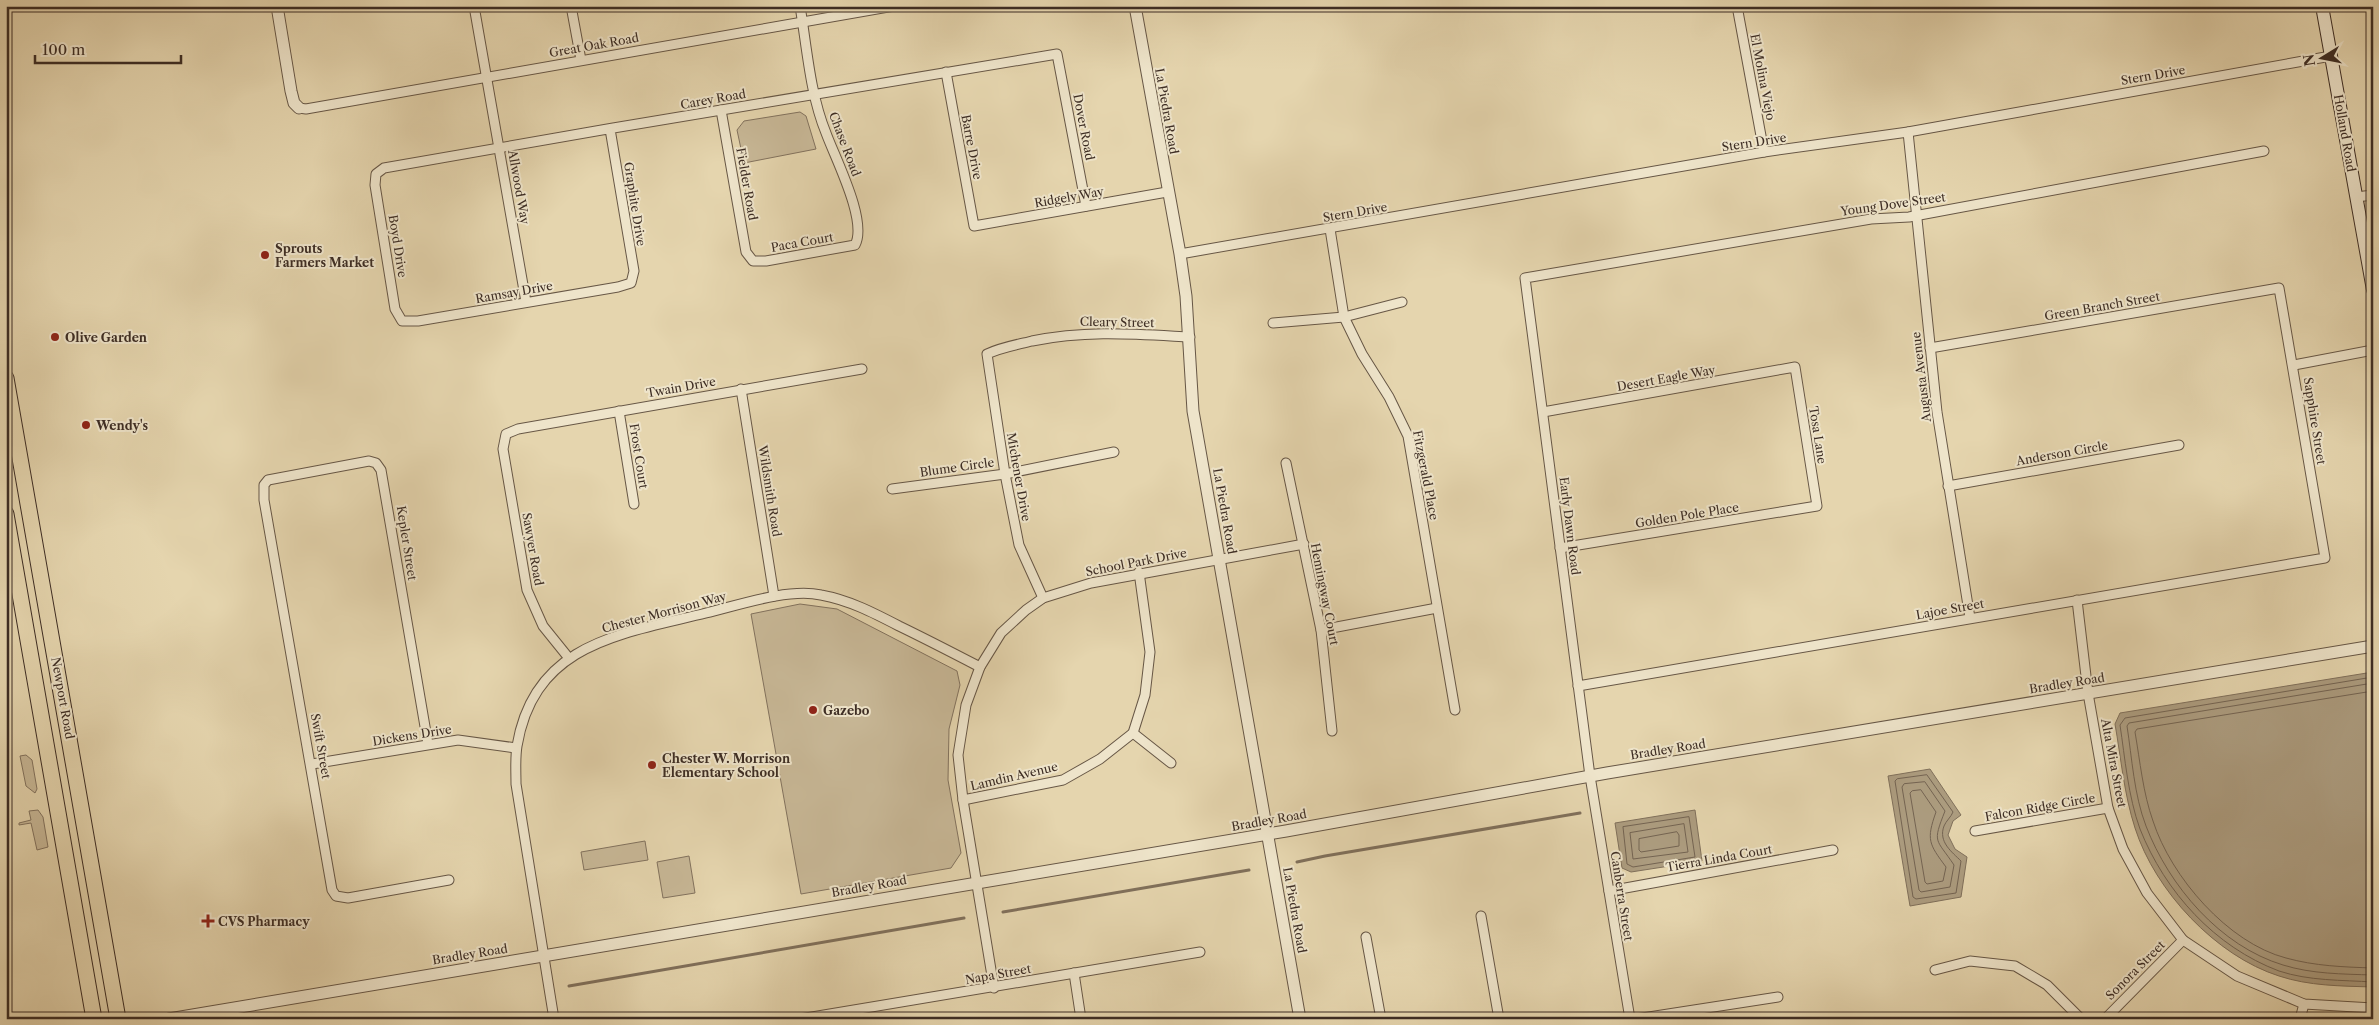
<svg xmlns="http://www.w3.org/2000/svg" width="2379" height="1025" font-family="'Libre Caslon Text',serif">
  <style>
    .green { fill: #c8b897; stroke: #82725e }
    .water { fill: #ac9c7f; stroke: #80705b }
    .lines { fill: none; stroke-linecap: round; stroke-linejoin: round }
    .shore { stroke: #746452; stroke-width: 1 }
    .stream { stroke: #80705b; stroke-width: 3 }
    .minor-casing { stroke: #675746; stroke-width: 11 }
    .tertiary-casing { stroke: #675746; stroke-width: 13 }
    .secondary-casing { stroke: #3d2d24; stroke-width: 14 }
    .primary-casing { stroke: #3d2d24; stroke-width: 17 }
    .minor { stroke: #eee4ca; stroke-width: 9 }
    .tertiary { stroke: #eee4ca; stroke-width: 11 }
    .secondary { stroke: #eee4ca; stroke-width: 12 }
    .primary { stroke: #e5d5ae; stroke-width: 15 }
    .poi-dot { fill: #8f2418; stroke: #eee4ca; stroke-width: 2 }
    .labels { text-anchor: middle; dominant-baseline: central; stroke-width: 4; stroke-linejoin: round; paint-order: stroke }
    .street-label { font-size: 12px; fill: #3d2d24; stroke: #eee4ca }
    .poi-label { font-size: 12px; font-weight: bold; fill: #3d2d24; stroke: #eee4ca; text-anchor: start }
  </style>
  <rect width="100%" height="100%" fill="#e5d5ae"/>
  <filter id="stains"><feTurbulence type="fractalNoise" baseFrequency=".004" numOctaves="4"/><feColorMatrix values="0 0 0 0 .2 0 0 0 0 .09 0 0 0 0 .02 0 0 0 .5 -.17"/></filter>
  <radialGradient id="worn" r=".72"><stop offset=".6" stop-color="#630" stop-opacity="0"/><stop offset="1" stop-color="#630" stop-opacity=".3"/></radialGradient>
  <g class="green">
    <polygon points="800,112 806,116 816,149 744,163 737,130 744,121"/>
    <polygon points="800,604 837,609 957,671 960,685 949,729 948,780 961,853 951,868 801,894 751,614"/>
    <polygon points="26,755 32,760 37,789 35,793 26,786 20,756"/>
    <polygon points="38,810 43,817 48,847 37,850 31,823 19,825 19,823 31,820 29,811"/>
    <polygon points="645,841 648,860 584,870 581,852"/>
    <polygon points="689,856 695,893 663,898 657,862"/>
  </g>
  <g class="water">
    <path d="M2373,672V987C2341,986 2309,986 2279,976C2216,956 2155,891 2135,828C2124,794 2121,758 2115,724L2120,713Z"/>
    <polygon points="1930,769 1961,815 1953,821 1948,835 1955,849 1967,857 1961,897 1910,906 1888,776"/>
    <polygon points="1695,810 1702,861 1631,872 1622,868 1615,823"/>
  </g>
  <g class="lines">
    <g class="shore">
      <path d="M2373,677L2125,718L2120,725C2125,758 2128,796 2140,829C2165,892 2215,947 2279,971C2309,981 2342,980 2373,982"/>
      <path d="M2373,683L2129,723L2127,726C2132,758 2134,795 2146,826C2169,886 2220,946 2283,965C2312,974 2342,974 2373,975"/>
      <path d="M2373,691L2137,729L2135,732C2140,761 2143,793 2153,821C2171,877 2228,943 2286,958C2315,966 2343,967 2373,968"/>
      <path d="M1927,775L1953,812C1951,817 1946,821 1944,826C1938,842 1952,852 1961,861L1956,893L1916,899L1913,897L1895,781L1897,779Z"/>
      <path d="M1925,782L1945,811C1932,844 1936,838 1954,865L1950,887L1921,892L1919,890L1902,787L1904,784Z"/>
      <path d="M1921,790L1936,812C1926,840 1929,844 1946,867L1943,881L1927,884L1925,882L1910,793L1912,791Z"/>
      <polygon points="1689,817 1695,857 1633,867 1627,864 1623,827"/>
      <polygon points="1684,824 1688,852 1633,859 1630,833"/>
      <polygon points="1677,832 1679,835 1679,846 1641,852 1639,850 1639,839"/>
    </g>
    <g class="stream">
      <polyline points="1297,862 1325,856 1580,813"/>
      <polyline points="1003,912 1249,870"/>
      <polyline points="569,986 964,918"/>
    </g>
    <defs>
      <g id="minor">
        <polyline points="474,6 526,302"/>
        <polyline points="571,6 581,60"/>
        <polyline points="1737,6 1764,152"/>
        <polyline points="946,72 974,226 1167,192"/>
        <polyline points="299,108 306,109 894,6"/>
        <path d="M721,110L746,252L753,261H766L855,245C868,221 835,158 826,133C810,94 807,48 800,6"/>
        <path d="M610,129L634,271L631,283L618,287L418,321H402L395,309L375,185L376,174L384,168C608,128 832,91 1057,54L1086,206"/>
        <polyline points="1908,132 1937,412 1970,618"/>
        <polyline points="2356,197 2373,195"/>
        <polyline points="1330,229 1344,317 1362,354 1389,397 1408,436 1455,710"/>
        <polyline points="1180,254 1764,152 1908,132 2331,56"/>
        <polyline points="1273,323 1344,317 1402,302"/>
        <polyline points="2294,365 2373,350"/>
        <polyline points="741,389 774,596"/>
        <polyline points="619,411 634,504"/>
        <polyline points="1543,412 1795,367 1817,506 1560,548"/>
        <polyline points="1286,463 1321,630 1332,731"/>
        <polyline points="1948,486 2179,445"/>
        <polyline points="892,489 1005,474 1114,452"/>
        <path d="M1043,598L1019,545L1005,474L987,354C1002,347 1016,345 1032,341C1087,330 1133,334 1190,337"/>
        <polyline points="2077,600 2088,693 2108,808 2123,849 2147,893 2183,940 2237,976 2304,1004 2373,1008"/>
        <polyline points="1321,630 1437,608"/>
        <polyline points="568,657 543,626 527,590 503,449 506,434 518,429 862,369"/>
        <polyline points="1578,686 2325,558 2279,288 1930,348"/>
        <polyline points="1133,733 1171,763"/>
        <polyline points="428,744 381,470 376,463 369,461 268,480 264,485 264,500 332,890 336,896 348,898 449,880"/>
        <polyline points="312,764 458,740 516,748"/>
        <polyline points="963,800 1063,780 1100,759 1133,733 1145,695 1150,652 1139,572"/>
        <polyline points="1975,831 2108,808"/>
        <polyline points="1609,891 1833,850"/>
        <polyline points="1481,916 1499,1019"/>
        <polyline points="1366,937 1381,1019"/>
        <polyline points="1935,970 1970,961 2015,966 2047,985 2081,1019"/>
        <polyline points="1074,973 1081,1019"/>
        <polyline points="994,988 963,800 958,755 966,705 980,667 1001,633 1026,610 1043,598 1091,583 1304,544"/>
        <path d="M554,1019L516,784C516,772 515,758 517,746C534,643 621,634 706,613C739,605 788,588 821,595C849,600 874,613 899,626C926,639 953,653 980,667"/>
        <polyline points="800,1019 1200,952"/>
        <polyline points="1630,1019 1590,776 1525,278 1871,219 1909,217 2264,151"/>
        <polyline points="1636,1019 1778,997"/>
        <polyline points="2105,1019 2183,940"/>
        <polyline points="2300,1019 2304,1004"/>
      </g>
      <g id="tertiary">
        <polyline points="277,6 291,91 294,103 299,108"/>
        <polyline points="1135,6 1180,254 1186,296 1193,411 1300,1019"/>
        <polyline points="169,1019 1286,831 1607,773 2373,646"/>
      </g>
      <polyline id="secondary" points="2322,6 2373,290"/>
      <g id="primary">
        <polyline points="6,378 118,1019"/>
        <polyline points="6,514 94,1019"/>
      </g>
    </defs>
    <use href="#minor" class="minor-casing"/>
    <use href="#tertiary" class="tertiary-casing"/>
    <use href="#secondary" class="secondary-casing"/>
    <use href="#primary" class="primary-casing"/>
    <use href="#minor" class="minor"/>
    <use href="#tertiary" class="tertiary"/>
    <use href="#secondary" class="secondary"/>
    <use href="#primary" class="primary"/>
  </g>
  <g class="poi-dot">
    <circle cx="265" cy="255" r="5"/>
    <circle cx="55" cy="337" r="5"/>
    <circle cx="86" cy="425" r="5"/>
    <circle cx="813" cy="710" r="5"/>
    <circle cx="652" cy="765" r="5"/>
    <path d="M205.5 913.5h5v5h5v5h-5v5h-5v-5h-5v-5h5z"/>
  </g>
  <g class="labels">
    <g class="street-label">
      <text transform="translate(594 45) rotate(-10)">Great Oak Road</text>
      <text transform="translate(2153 75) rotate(-10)">Stern Drive</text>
      <text transform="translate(1763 77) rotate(79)">El Molina Viejo</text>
      <text transform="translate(713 99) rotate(-10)">Carey Road</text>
      <text transform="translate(1167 111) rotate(80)">La Piedra Road</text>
      <text transform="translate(1084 127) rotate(79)">Dover Road</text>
      <text transform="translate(2345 133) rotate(80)">Holland Road</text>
      <text transform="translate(1754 142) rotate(-9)">Stern Drive</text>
      <text transform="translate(845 144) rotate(69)">Chase Road</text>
      <text transform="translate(972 147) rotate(79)">Barre Drive</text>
      <text transform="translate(747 184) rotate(80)">Fielder Road</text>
      <text transform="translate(519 187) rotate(80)">Allwood Way</text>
      <text transform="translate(1069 197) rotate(-10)">Ridgely Way</text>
      <text transform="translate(635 204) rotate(81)">Graphite Drive</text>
      <text transform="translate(1893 204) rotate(-8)">Young Dove Street</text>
      <text transform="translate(1355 212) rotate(-10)">Stern Drive</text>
      <text transform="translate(802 242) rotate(-10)">Paca Court</text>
      <text transform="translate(398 246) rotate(81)">Boyd Drive</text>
      <text transform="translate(514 292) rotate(-10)">Ramsay Drive</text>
      <text transform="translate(2102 306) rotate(-10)">Green Branch Street</text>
      <text transform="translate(1117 322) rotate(1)">Cleary Street</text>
      <text transform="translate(1921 377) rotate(-97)">Augusta Avenue</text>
      <text transform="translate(1666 378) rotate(-10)">Desert Eagle Way</text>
      <text transform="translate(681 387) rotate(-10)">Twain Drive</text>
      <text transform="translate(2315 421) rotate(81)">Sapphire Street</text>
      <text transform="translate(1818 435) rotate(81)">Tosa Lane</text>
      <text transform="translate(2062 453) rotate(-10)">Anderson Circle</text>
      <text transform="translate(639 456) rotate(81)">Frost Court</text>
      <text transform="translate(957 467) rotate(-8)">Blume Circle</text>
      <text transform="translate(1426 475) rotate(79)">Fitzgerald Place</text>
      <text transform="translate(1019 477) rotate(80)">Michener Drive</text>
      <text transform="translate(770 491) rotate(81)">Wildsmith Road</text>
      <text transform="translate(1225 511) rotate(80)">La Piedra Road</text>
      <text transform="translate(1687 515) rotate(-9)">Golden Pole Place</text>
      <text transform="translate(1570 526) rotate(83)">Early Dawn Road</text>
      <text transform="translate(407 543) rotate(81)">Kepler Street</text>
      <text transform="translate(533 549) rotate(80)">Sawyer Road</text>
      <text transform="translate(1136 562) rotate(-11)">School Park Drive</text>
      <text transform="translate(1325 594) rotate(79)">Hemingway Court</text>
      <text transform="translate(1950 609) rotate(-10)">Lajoe Street</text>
      <text transform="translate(664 612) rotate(-15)">Chester Morrison Way</text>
      <text transform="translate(2067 683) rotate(-9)">Bradley Road</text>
      <text transform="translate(63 698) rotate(80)">Newport Road</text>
      <text transform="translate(412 735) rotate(-9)">Dickens Drive</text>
      <text transform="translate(321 746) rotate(80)">Swift Street</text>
      <text transform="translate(1668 749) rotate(-9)">Bradley Road</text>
      <text transform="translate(2114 763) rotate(79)">Alta Mira Street</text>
      <text transform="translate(1014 776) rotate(-13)">Lamdin Avenue</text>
      <text transform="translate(2040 807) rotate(-10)">Falcon Ridge Circle</text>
      <text transform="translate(1269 820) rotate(-10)">Bradley Road</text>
      <text transform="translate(1719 858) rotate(-10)">Tierra Linda Court</text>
      <text transform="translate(869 886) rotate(-10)">Bradley Road</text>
      <text transform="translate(1622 896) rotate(81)">Canberra Street</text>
      <text transform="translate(1295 910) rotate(80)">La Piedra Road</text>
      <text transform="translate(470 954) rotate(-9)">Bradley Road</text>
      <text transform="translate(2135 970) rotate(-45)">Sonora Street</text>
      <text transform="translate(998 974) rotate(-10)">Napa Street</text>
    </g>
    <g class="poi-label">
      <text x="275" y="248">Sprouts<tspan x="275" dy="14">Farmers Market</tspan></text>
      <text x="65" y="337">Olive Garden</text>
      <text x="96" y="425">Wendy's</text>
      <text x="823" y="710">Gazebo</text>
      <text x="662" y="758">Chester W. Morrison<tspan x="662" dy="14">Elementary School</tspan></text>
      <text x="218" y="921">CVS Pharmacy</text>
    </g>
  </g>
  <rect width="2379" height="1025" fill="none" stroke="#e5d5ae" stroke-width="25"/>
  <rect x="8" y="8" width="2364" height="1010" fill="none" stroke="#3d2d24" stroke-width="2.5"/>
  <rect x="12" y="12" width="2354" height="1000" fill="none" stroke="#3d2d24"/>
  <g transform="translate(2322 58) rotate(260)" stroke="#eee4ca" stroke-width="4" paint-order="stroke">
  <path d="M0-4L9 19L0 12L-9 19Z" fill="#3d2d24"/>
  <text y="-8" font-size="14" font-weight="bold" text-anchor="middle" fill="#3d2d24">N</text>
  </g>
  <path d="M35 55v8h146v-8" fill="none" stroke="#3d2d24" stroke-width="2.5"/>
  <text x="42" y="55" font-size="15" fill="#3d2d24" stroke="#eee4ca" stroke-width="4" paint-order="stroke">100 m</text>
  <rect width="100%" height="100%" filter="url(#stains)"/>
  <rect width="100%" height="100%" fill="url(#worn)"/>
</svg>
